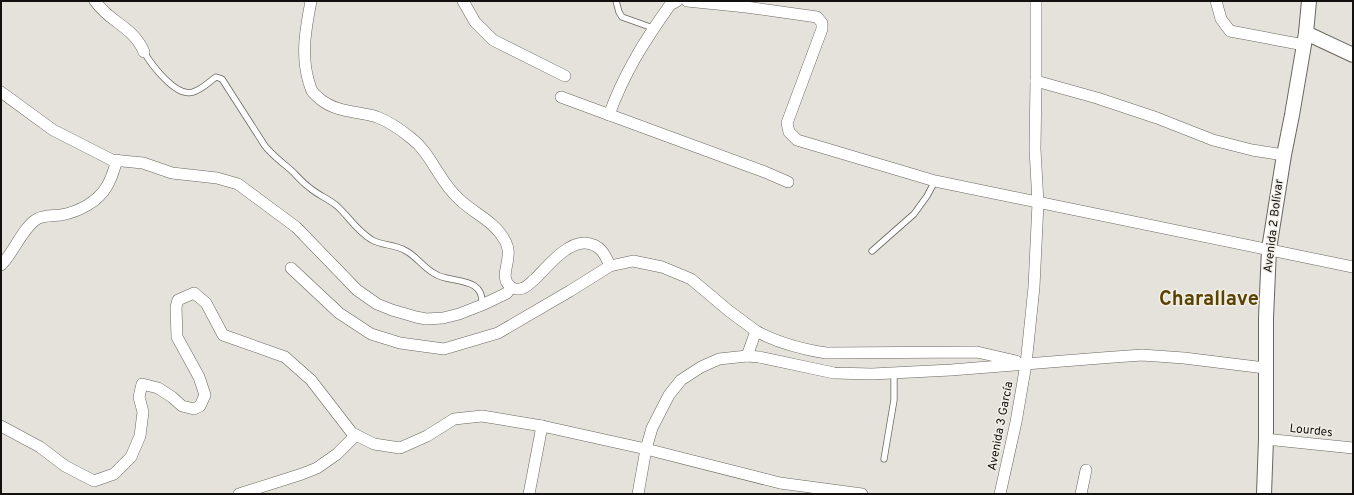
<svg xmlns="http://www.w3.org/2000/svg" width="1354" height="495" font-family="Overpass,sans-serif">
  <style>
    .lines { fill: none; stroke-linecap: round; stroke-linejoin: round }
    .service-casing { stroke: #68665f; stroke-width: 7 }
    .minor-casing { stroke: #68665f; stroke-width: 12 }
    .tertiary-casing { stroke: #68665f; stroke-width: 16 }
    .service { stroke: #fff; stroke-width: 5.5 }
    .minor { stroke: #fff; stroke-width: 11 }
    .tertiary { stroke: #fff; stroke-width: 14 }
    .labels { text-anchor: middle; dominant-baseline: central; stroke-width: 3; stroke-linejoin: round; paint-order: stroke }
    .street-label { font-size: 12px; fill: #12110f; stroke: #f1efe7 }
    .town-label { font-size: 20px; font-weight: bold; fill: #5a4302; stroke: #f1efe7 }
  </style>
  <rect width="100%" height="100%" fill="#e4e2da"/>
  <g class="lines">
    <defs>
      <g id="service">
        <polyline points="616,1 619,12 622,17 653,28"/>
        <path d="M144,52C151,64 176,98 193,92C201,90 209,82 216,77L222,79L265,146C273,156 283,163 292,171C298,177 303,183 310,188C318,195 329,199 337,206C350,218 356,230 372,240C383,246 395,244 406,251C416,256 422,266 432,272C436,275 441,277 446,278C462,282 484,281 482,305"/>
        <polyline points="872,251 914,214 927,196 935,181"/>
        <polyline points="884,459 894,400 894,373"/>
      </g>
      <g id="minor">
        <path d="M95,1C110,23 133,26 144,52"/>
        <path d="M311,1C306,27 301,53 308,79C309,82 310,87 312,91C314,94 318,97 320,99C337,113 358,111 377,117C390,122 400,129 411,138C432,154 439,182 459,199C473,213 494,221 504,239C507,244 509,250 508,256C508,266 500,279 511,287C514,289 519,290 523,288C527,287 531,282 535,279C547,267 567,242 585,243C600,244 605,254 610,266"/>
        <polyline points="463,1 475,22 493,40 565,76"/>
        <polyline points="687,1 746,7 817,17 822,23 822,29 787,123 789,132 797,140 935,181 1353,267"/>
        <polyline points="1216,1 1221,19 1230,31 1304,45"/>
        <polyline points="1036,81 1097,98 1157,118 1213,140 1252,150 1284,155"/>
        <polyline points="1,92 53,130 112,160 143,163 172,173 217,178 238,184 296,227 357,290 377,304 392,310 416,317 426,319 443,318 459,314 482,305 507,293 511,287"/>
        <polyline points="561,97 765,172 788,182"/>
        <path d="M609,115C624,73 645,40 670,5L677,1"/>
        <path d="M1,265C13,254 23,227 37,219C44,215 53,216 61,215C78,212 98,202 107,186C112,178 114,169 117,160"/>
        <polyline points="291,268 339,313 371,334 400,343 444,349 498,333 570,291 610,266 633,261 662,267 691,279 729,311 756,331 747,356"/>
        <path d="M756,331C778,343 801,349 826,353L977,352L1016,361"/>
        <polyline points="1,426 40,447 65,466 94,481 114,474 131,457 140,436 143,412 139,397 142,384 158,388 172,397 182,406 194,409 200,406 205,395 199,377 177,337 176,307 178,300 194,293 206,303 223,335 285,357 311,380 352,433 374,444 400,448 427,436 454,419 482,416 542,426 646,449 780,483 862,494"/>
        <polyline points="1266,439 1353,448"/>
        <polyline points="239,494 302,474 317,468 337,454 356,435"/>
        <polyline points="529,494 542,426"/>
        <polyline points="638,494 646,449 652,428 669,395 681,380 701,367 719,359 747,356 759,357 834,373 872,374 951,370 1101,358 1142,355 1184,358 1265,368"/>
        <polyline points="1000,494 1016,422 1026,364 1034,287 1038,203 1035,149 1036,81 1036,1"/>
        <polyline points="1081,494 1086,470"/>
      </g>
      <g id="tertiary">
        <polyline points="1306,33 1353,55"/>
        <polyline points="1264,494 1266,439 1266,318 1269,249 1284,155 1292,115 1306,33 1309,1"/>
      </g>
    </defs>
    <use href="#service" class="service-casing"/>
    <use href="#minor" class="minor-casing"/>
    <use href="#tertiary" class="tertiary-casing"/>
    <use href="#service" class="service"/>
    <use href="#minor" class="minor"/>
    <use href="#tertiary" class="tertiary"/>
  </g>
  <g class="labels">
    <g class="street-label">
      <text transform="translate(1274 226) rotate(-83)">Avenida 2 Bolívar</text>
      <text transform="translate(1001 426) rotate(-79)">Avenida 3 García</text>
      <text transform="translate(1311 431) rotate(6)">Lourdes</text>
    </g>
    <g class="town-label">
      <text x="1209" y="300">Charallave</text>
    </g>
  </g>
  <rect width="1354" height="495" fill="none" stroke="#12110f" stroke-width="4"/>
</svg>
